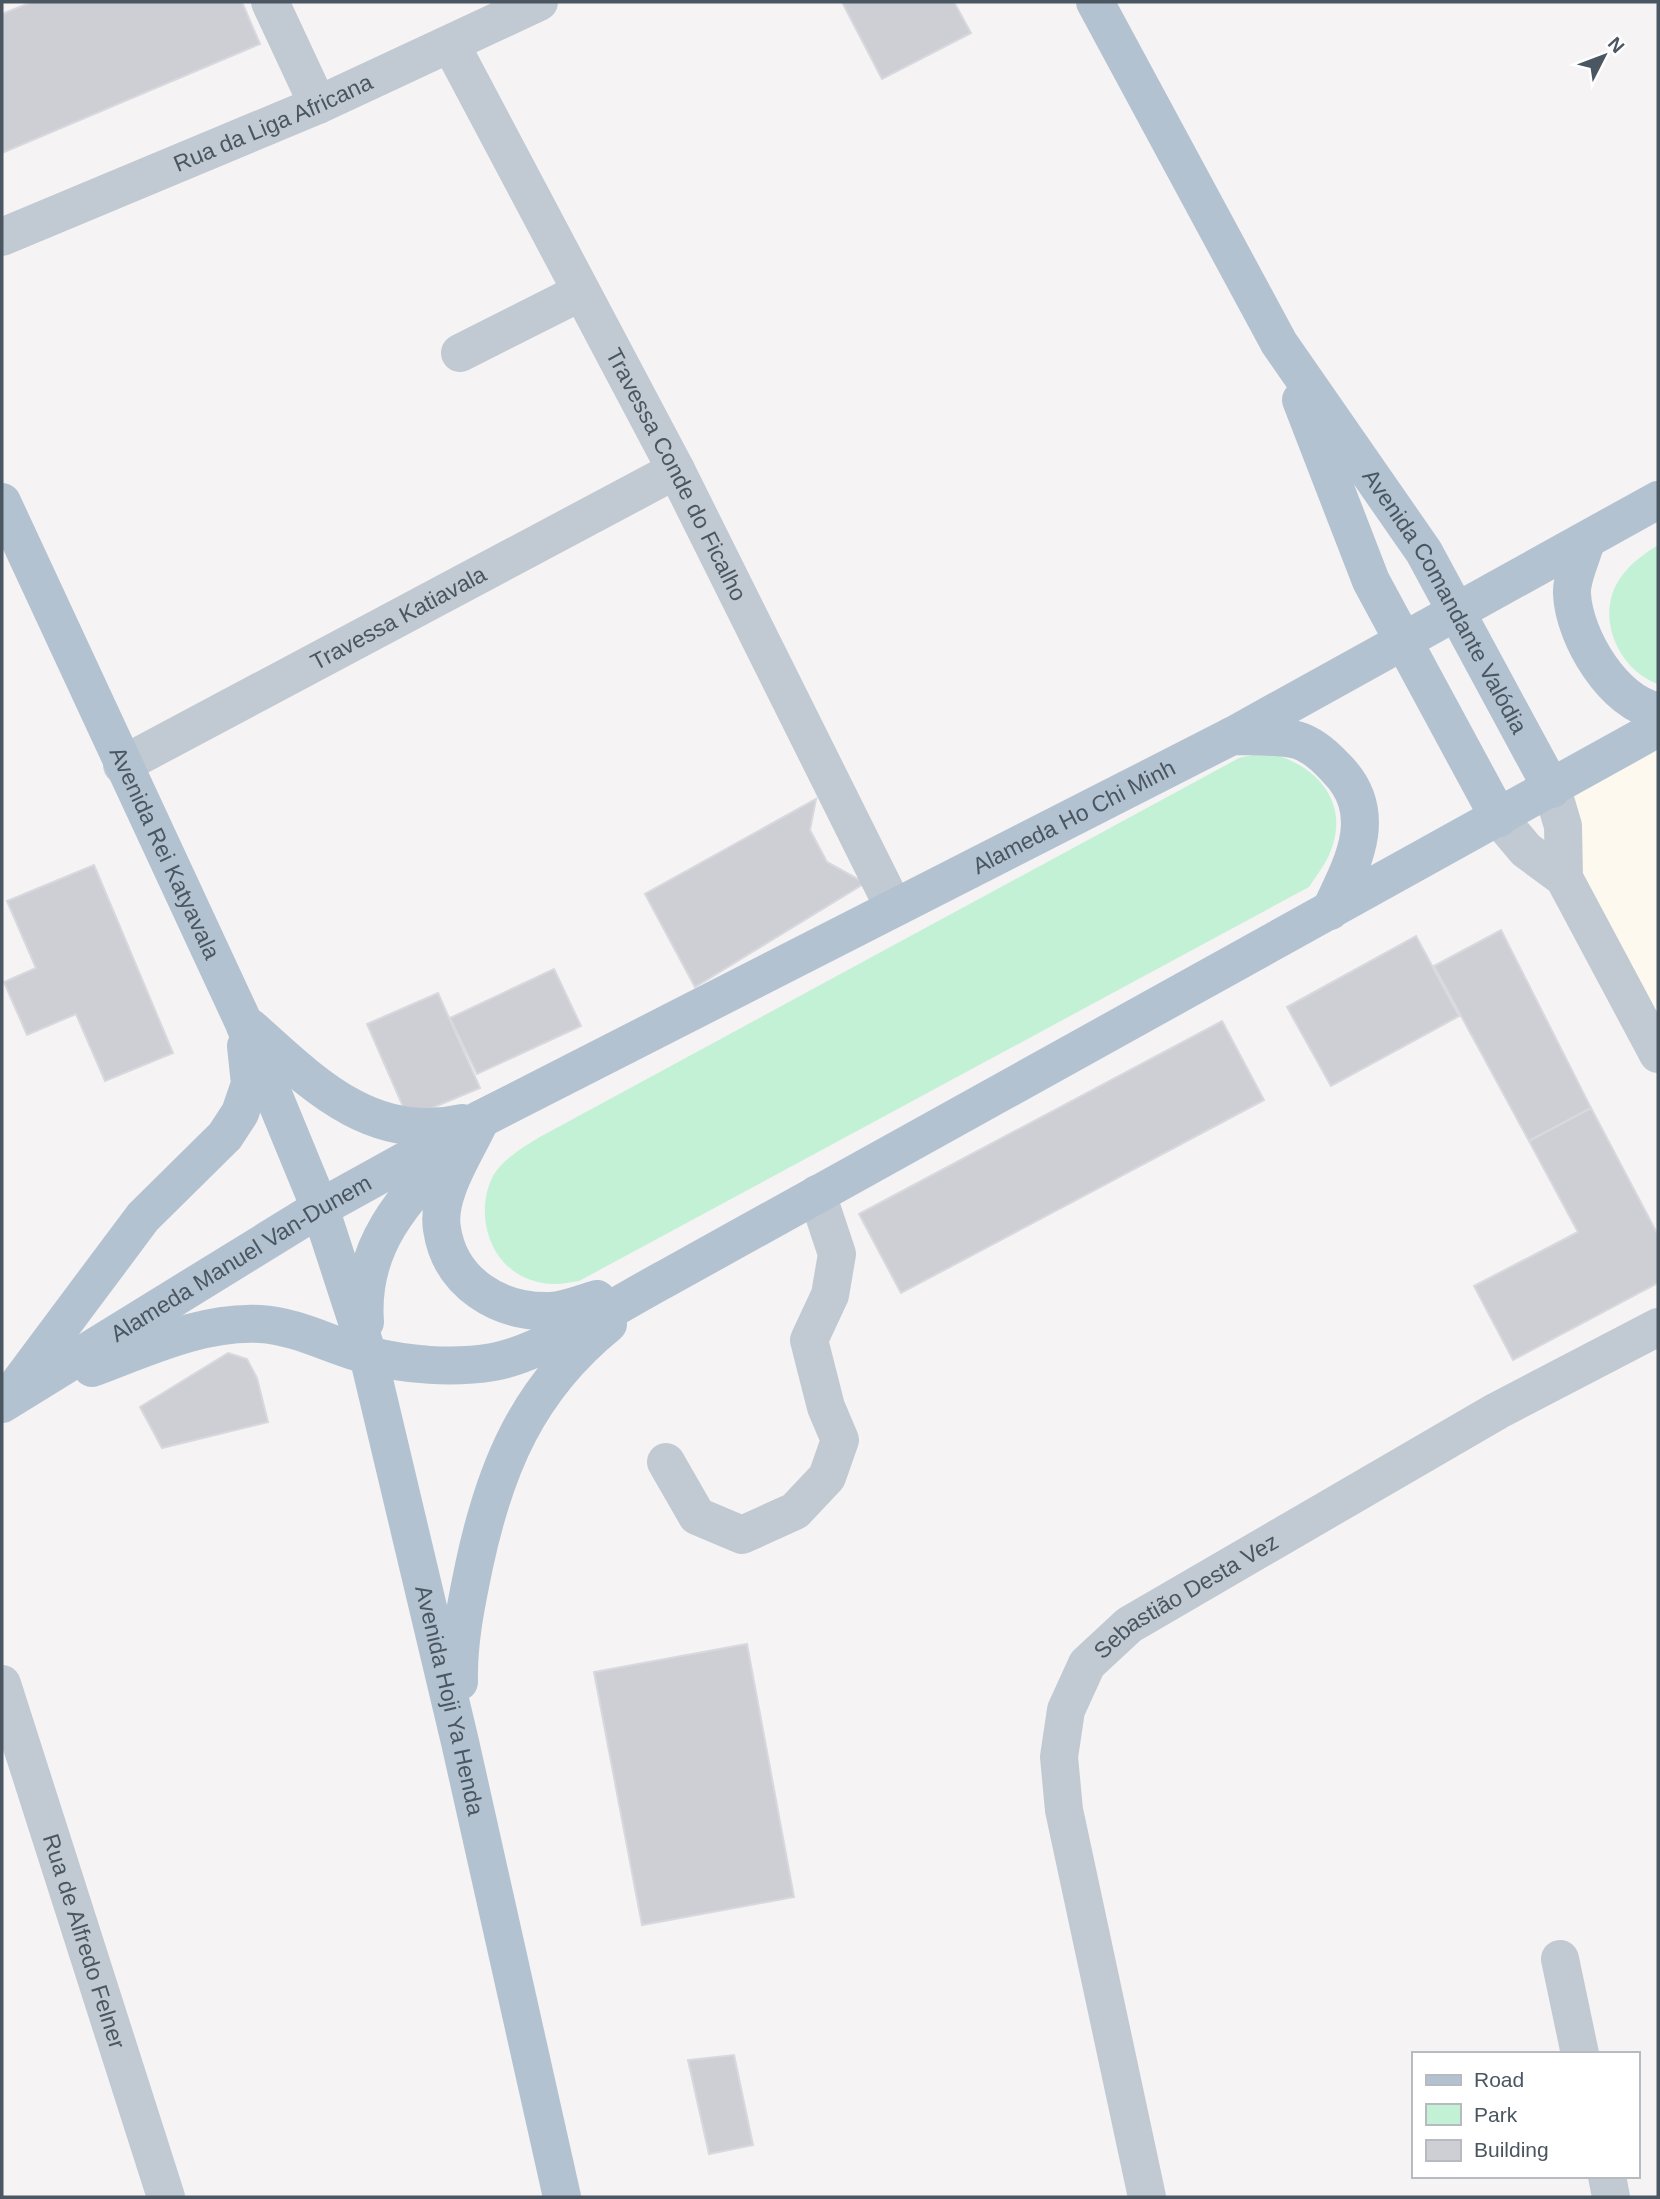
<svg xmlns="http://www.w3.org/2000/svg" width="1660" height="2199" font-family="Helvetica,sans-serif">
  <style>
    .commercial { fill: #fdf9ef }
    .green { fill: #c3f1d5 }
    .building { fill: #cdcfd5; stroke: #d7d9de; stroke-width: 2 }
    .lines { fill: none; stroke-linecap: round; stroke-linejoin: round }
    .minor { stroke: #c1cad2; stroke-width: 38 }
    .major { stroke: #b3c2d1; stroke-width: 38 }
    .labels { text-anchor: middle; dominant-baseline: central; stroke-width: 5; stroke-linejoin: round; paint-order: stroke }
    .street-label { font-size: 23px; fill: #4a5661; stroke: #fff }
  </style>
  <rect width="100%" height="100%" fill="#f5f3f3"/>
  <polygon class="commercial" points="1658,730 1658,1054 1564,878 1552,789"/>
  <g class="green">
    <path d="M1658,545V684C1617,669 1594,614 1621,577C1631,563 1644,554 1658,545Z"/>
    <path d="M1265,752C1309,761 1348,795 1333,844C1329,860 1318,873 1309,887L579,1281C563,1284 548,1286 531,1280C489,1266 474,1213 493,1176C503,1159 522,1148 538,1138L1239,758Z"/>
  </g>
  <g class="building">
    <polygon points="32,2 242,2 260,44 2,153 2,14"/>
    <polygon points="842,2 954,2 971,33 882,79"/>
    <polygon points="816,799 810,830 827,862 865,883 695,987 645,894"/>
    <polygon points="94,865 173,1053 105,1081 76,1014 27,1035 4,982 36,968 7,901"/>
    <polygon points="1501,930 1591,1108 1529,1141 1434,966"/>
    <polygon points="1416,936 1459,1016 1331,1086 1287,1007"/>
    <polygon points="554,969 581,1026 477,1074 450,1018"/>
    <polygon points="438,993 480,1088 408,1118 367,1024"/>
    <polygon points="1222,1021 1264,1100 901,1293 859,1214"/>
    <polygon points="1591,1108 1658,1235 1658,1283 1513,1360 1474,1286 1578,1232 1529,1141"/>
    <polygon points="228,1353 247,1359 257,1378 268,1422 162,1448 140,1407"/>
    <polygon points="747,1644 794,1897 642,1925 594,1672"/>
    <polygon points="734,2055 753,2145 709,2154 688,2060"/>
  </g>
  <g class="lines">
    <g class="minor">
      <polyline points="270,2 318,105"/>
      <path id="s1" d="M451,45L676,470L894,908"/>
      <path id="s2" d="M2,237L318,105L539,2"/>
      <polyline points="460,353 581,292"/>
      <path id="s3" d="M122,765L676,470"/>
      <polyline points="1552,789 1563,826 1564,878"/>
      <polyline points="1499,818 1526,850 1564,878 1658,1054"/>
      <polyline points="666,1462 697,1516 742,1535 795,1511 827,1477 840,1440 826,1407 809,1340 830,1295 837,1254 817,1194"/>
      <path id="s4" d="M2,1684L166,2197"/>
      <polyline points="1560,1959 1580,2054"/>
      <polyline points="1607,2176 1611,2197"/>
      <path id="s5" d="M1147,2197L1064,1810L1059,1757L1066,1710L1087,1664L1129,1625L1497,1411L1658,1327"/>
    </g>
    <g class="major">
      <path id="s6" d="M1095,2L1279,343L1424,552L1552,789"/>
      <polyline points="1301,400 1371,581 1499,818"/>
      <path id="s7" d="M2,502L243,1021L320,1208L368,1355L460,1742L562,2197"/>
      <path d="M1586,541C1582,557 1571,578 1572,594C1574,637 1614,704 1658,711"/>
      <path d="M1232,736C1252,737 1278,735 1297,740C1311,744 1326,757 1336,768C1381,813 1353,863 1330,911"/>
      <path d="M251,1028C312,1083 372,1144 462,1123"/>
      <path d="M481,1119C467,1150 436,1194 442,1229C450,1283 499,1313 551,1311C566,1310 583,1303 597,1299"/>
      <path d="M365,1322C359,1243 407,1196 458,1143"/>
      <path d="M92,1368C146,1348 202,1321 260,1324C297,1326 332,1346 367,1355C406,1365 453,1369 493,1362C541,1354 620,1303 665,1279L1658,728"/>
      <polyline points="19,1383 143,1217 225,1136 240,1113 250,1084 246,1046"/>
      <path id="s8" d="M2,1404L320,1208L481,1119L1232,736L1658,500"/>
      <path d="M459,1682C458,1642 466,1605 474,1566C495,1467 528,1389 608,1324"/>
    </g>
  </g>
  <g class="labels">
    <g class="street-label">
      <text stroke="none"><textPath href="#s2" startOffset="294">Rua da Liga Africana</textPath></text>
      <text stroke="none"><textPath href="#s1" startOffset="485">Travessa Conde do Ficalho</textPath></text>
      <text stroke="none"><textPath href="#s6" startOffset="695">Avenida Comandante Valódia</textPath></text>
      <text stroke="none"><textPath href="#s3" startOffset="313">Travessa Katiavala</textPath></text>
      <text stroke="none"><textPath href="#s8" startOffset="1223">Alameda Ho Chi Minh</textPath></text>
      <text stroke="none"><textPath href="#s7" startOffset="387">Avenida Rei Katyavala</textPath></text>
      <text stroke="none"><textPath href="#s8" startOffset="280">Alameda Manuel Van-Dunem</textPath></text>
      <text stroke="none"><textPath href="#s5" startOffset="668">Sebastião Desta Vez</textPath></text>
      <text stroke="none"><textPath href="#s7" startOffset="1284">Avenida Hoji Ya Henda</textPath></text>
      <text stroke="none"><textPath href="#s4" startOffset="270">Rua de Alfredo Felner</textPath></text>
    </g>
  </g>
  <rect width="1660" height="2199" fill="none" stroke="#4a5661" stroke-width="7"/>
  <rect x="1412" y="2052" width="228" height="126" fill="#ffffff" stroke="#b7bbc0" stroke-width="2"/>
  <rect x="1426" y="2075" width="35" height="10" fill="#b3c2d1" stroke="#b7bbc0" stroke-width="2"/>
  <text x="1474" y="2087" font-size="21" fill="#4a5661">Road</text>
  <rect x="1426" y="2104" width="35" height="21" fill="#c3f1d5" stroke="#b7bbc0" stroke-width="2"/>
  <text x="1474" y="2122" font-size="21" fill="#4a5661">Park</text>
  <rect x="1426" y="2140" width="35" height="21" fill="#cdcfd5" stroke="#b7bbc0" stroke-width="2"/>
  <text x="1474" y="2157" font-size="21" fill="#4a5661">Building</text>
  <g transform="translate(1604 56) rotate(48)" stroke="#ffffff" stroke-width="5" paint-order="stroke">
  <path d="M0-5L12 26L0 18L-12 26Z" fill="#4a5661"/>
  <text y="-10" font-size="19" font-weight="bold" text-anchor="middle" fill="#4a5661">N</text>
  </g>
</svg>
